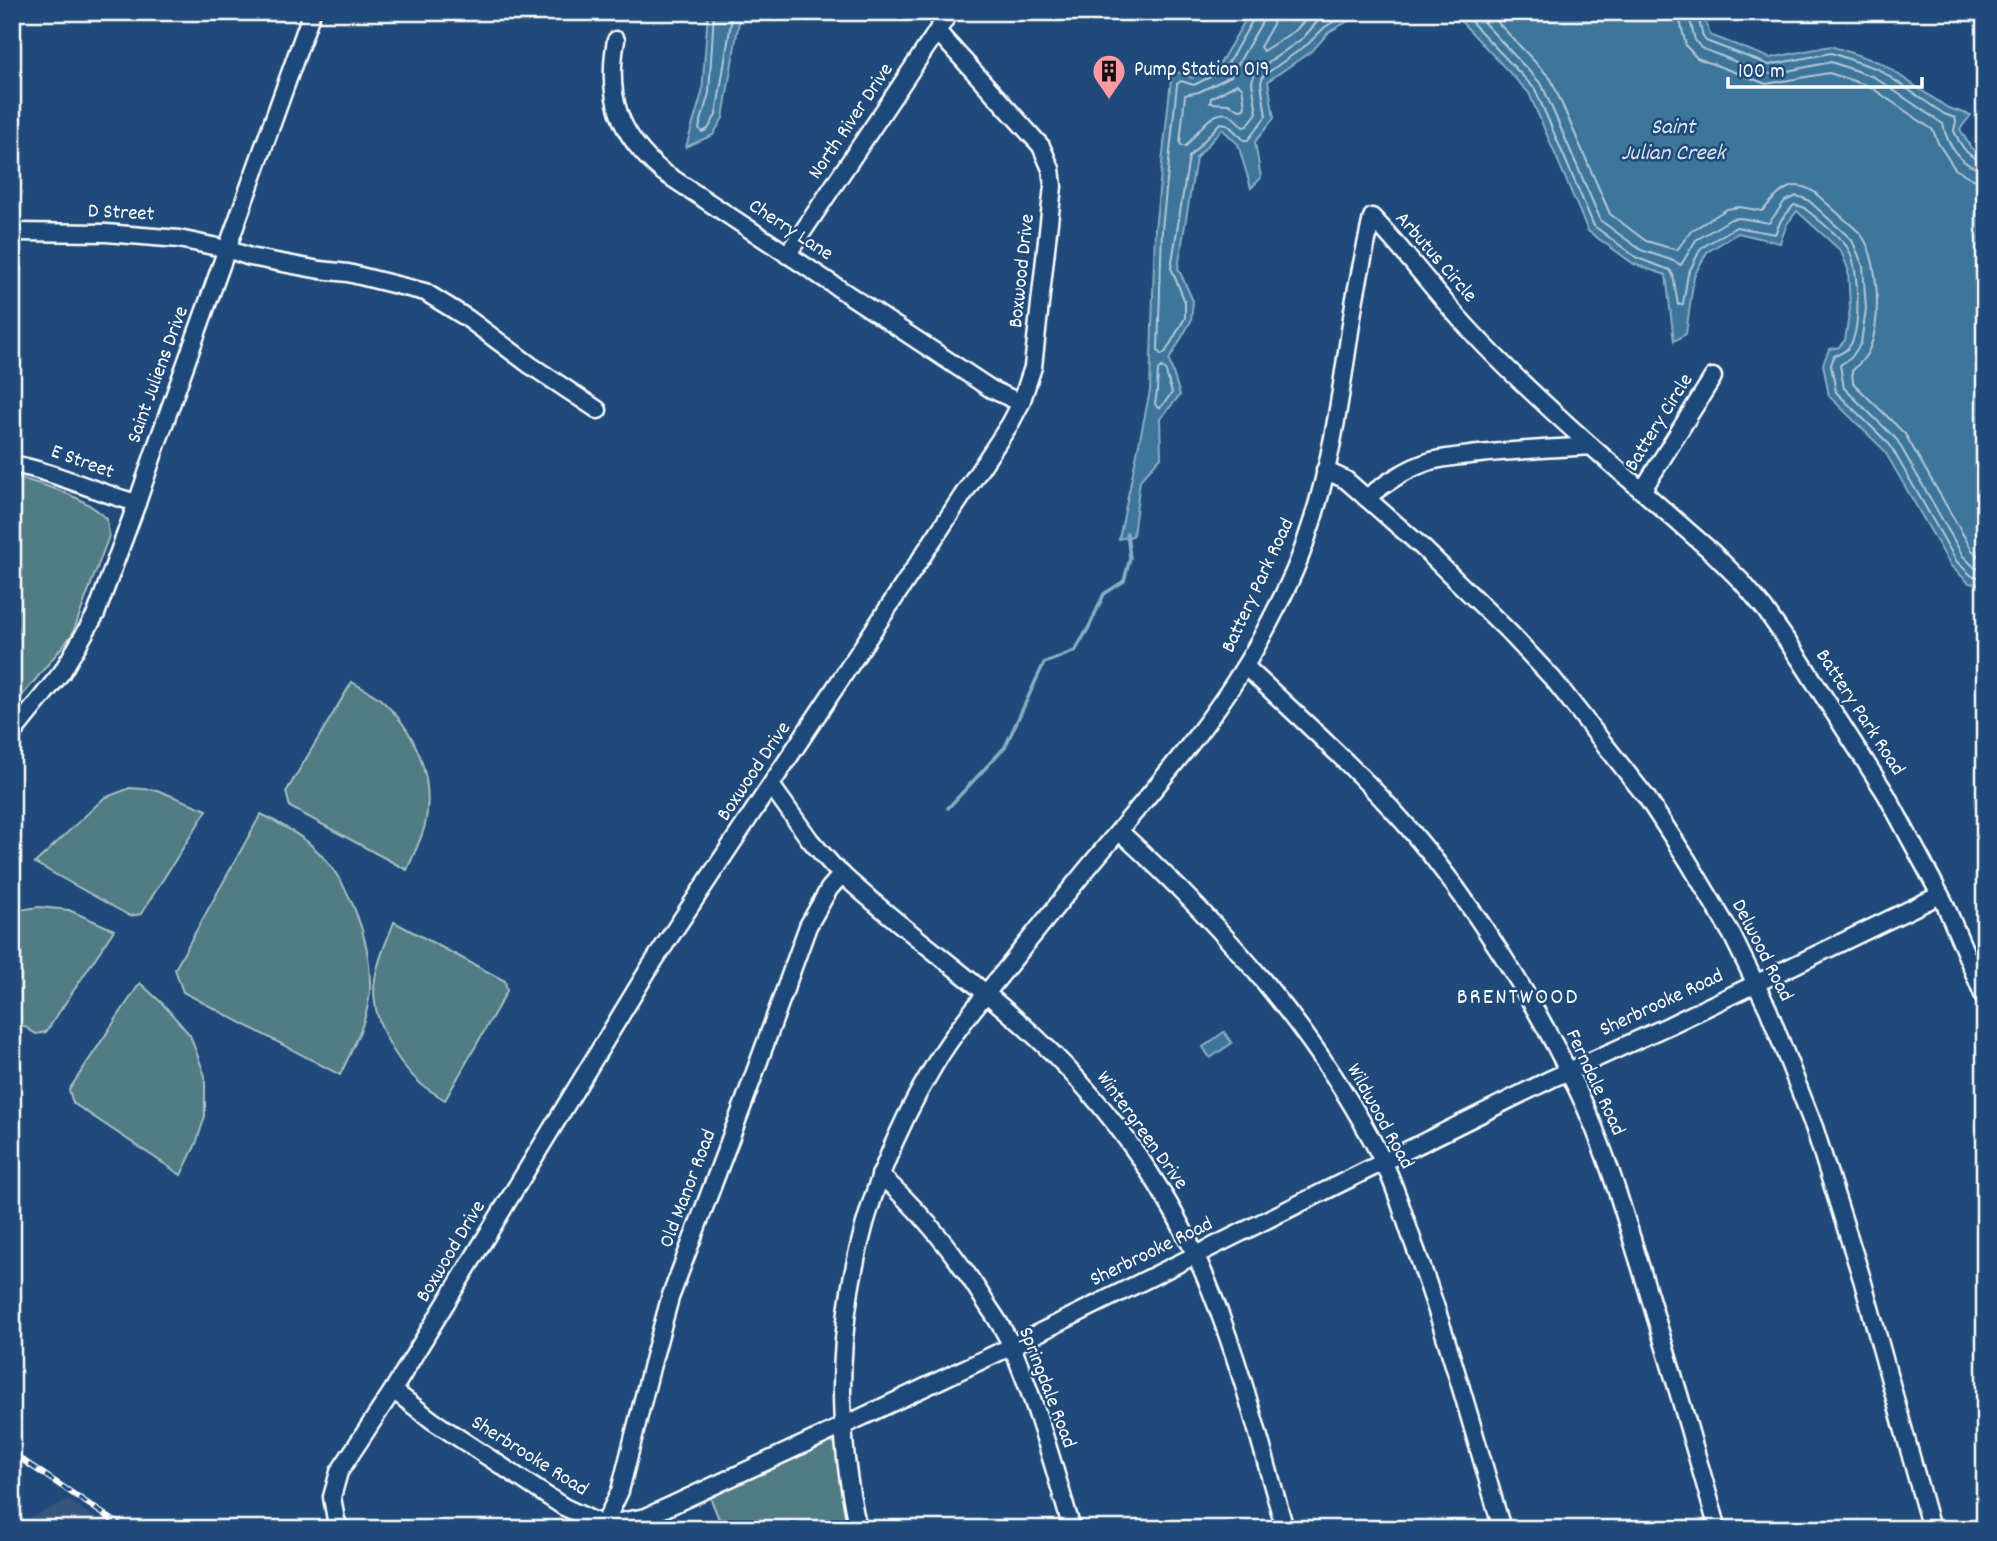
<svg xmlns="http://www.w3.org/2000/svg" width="1997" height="1541" font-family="Dekko,sans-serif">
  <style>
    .built { fill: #34557d }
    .green { fill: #517c84; stroke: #a8bec2; stroke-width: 2 }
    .water { fill: #3e759b; stroke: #8bacc3; stroke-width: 2 }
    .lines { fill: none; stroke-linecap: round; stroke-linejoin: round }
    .shore { stroke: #b2c8d7; stroke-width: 2 }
    .stream { stroke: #8bacc3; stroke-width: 3.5 }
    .minor-casing { stroke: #fff; stroke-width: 21 }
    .minor { stroke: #1f4a7a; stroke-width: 16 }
    .rail-casing { stroke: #fff; stroke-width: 6 }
    .rail { stroke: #1f4a7a; stroke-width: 3.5; stroke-dasharray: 10; stroke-linecap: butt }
    .labels { text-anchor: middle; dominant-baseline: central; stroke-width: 5; stroke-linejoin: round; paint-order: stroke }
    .poi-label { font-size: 21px; fill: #fff; stroke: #1f4a7a; text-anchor: start }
    .street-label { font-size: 21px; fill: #fff; stroke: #1f4a7a }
    .water-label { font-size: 23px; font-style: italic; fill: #d8e3eb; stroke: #1f4a7a }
    .neighbourhood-label { font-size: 23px; letter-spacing: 2px; fill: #fff; stroke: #1f4a7a }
  </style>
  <rect width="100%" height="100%" fill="#1f4a7a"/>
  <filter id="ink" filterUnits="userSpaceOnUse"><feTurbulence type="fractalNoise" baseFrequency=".0143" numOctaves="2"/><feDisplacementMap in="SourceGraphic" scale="14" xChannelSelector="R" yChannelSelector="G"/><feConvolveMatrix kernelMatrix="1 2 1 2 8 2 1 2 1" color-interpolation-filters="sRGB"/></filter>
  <g filter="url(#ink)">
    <polygon class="built" points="68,1500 112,1529 12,1529 12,1526"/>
    <g class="green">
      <path d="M12,476C45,485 83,495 107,519L109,536L72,635L18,701L12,697Z"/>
      <path d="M352,682C361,688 372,692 380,699C416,730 435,778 425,825C421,840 413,856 407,870L290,807L286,792Z"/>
      <polygon points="130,788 157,790 207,810 141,914 130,916 35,863 104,798"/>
      <path d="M261,814C279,823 296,832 311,845C349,879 372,939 370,990C368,1020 353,1048 340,1075L183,992L175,969Z"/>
      <polygon points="39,907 69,910 114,930 46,1032 36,1034 12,1019 12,911"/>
      <path d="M394,922L505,981L507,991L445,1100C437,1095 429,1090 422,1085C394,1060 369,1017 375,979C378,959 387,941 394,922Z"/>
      <polygon points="140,983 163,1004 190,1035 205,1076 205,1116 196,1144 181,1175 73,1103 69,1090"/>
      <polygon points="828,1441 835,1444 838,1450 853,1529 723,1529 710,1497"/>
    </g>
    <g class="water">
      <polygon points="708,12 736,12 739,21 723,118 713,135 686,147 702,93"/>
      <polygon points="1250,12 1364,12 1329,32 1313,50 1268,81 1274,118 1255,142 1261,178 1251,188 1238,144 1222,129 1196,158 1178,268 1193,301 1191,321 1169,360 1180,395 1160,419 1161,457 1140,480 1133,536 1119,539 1150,391 1155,229 1172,70 1192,78 1219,65"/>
      <polygon points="1452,12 1703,12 1710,35 1770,58 1831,46 1881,63 1948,108 1971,115 1960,129 1971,148 1985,156 1985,585 1969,583 1951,566 1884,450 1829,396 1823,364 1829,349 1839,347 1845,340 1850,309 1848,269 1841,251 1797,211 1787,224 1780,243 1738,233 1707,252 1694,276 1686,334 1674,341 1666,275 1634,264 1588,231 1529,93"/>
      <polygon points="1224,1032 1232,1043 1210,1058 1203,1047"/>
    </g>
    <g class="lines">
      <g class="shore">
        <polyline points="714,12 709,93 699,128 702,132 708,129 716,115 731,23 730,12"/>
        <polyline points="1255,12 1254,18 1224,70 1194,85 1181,81 1177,84 1162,229 1158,351 1161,355 1165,353 1185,318 1185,302 1171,268 1189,157 1220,123 1227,124 1244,140 1248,140 1266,116 1261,83 1263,76 1308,44 1325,27 1350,12"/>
        <path d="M1264,12L1262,22L1231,76L1199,92L1185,95L1180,143L1182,146H1186C1196,135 1212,107 1230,115C1235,118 1239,123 1243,127L1247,126L1257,113L1252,82L1255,72L1303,38L1319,20L1332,12"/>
        <polyline points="1275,12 1273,24 1260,47 1263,51 1296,30 1312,12"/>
        <path d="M1462,12L1535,89L1594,226L1637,258L1670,270L1673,275L1678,305L1683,304L1688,274L1701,248L1736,227L1775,234L1781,220L1794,205L1803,207C1815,217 1839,235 1847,247C1859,265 1861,325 1851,344C1847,351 1841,354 1834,356L1831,365L1836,392L1890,445L1957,562L1972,576L1985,578"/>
        <polyline points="1474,12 1542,85 1601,221 1641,250 1671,260 1681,265 1696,240 1731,219 1740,218 1769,223 1785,201 1797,196 1808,200 1852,240 1863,266 1866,309 1861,343 1851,358 1840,365 1844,388 1897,440 1963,556 1975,568 1985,569"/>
        <path d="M1488,12L1551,79L1610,214L1646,241L1677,250L1691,231L1727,209L1740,207L1762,211C1778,195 1789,176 1814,192L1860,233C1879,257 1882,321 1869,350C1866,358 1858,365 1852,371L1853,383L1905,434L1972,550L1980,558L1985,559"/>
        <polyline points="1678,12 1686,46 1697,58 1766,84 1829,73 1869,86 1933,130 1938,143 1955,169 1973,179 1985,181"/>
        <path d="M1688,12L1695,40L1701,48L1764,73L1773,74L1831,62L1874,77L1943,124C1947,144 1961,168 1985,170"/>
        <path d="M1697,12L1703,37L1706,41L1769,65L1831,53L1878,69L1944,114L1955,118L1956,121L1954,131C1961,146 1968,159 1985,161"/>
        <polygon points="1237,84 1242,87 1245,106 1244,109 1240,110 1228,104 1210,103 1211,98"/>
        <polygon points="1161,367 1165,369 1172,393 1161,407 1158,408 1155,404 1157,391 1158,370"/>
      </g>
      <polyline class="stream" points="948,808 1005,747 1044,663 1075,651 1089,627 1104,594 1124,581 1130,558 1127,533"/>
      <defs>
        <g id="minor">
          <path d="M616,40C606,96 618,135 663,172L991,389L1021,403"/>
          <polyline points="12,232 106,233 179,239 227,249 250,257 320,270 348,273 425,292 467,318 530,365 598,410"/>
          <polyline points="787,255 950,12"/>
          <path d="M12,464C56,472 95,492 137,503"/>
          <polyline points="1325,470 1346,480 1422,547 1509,632 1553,679 1647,798 1688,861 1732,935 1768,1009 1814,1127 1862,1279 1931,1529"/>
          <polyline points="1642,491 1713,377"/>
          <path d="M1366,498C1386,483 1407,468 1431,461C1447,457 1463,456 1479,454C1516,450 1554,448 1591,446L1713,553L1742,582L1764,608L1801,661L1886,794L1944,902L1985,999"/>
          <path d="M1245,666C1300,718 1357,769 1407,826C1473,903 1534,999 1578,1091C1605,1147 1622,1207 1640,1265C1667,1353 1693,1441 1718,1529"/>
          <polyline points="12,734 62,672 96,614 137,503 157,444 312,12"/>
          <path d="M771,785L810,840L833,866C898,928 974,978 1039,1040C1113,1110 1174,1197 1211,1291C1242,1368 1262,1450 1285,1529"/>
          <path d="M1119,831C1223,926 1319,1034 1383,1161C1397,1189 1405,1221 1416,1250C1449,1341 1475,1436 1502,1529"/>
          <path d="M880,1175C923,1213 958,1257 988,1306C997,1319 1006,1333 1012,1347C1037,1405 1054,1468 1072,1529"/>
          <polyline points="393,1390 433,1421 564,1507 603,1525 646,1517 843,1426 1012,1346 1551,1079 1670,1025 1940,895"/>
          <polyline points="341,1529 336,1520 332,1497 339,1472 393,1390 650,967 1010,424 1021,403 1033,367 1053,186 1051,169 1041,146 937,31"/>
          <polyline points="602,1529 620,1491 652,1364 670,1298 743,1105 808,926 829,889 842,874"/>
          <path d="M858,1529C821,1366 849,1206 935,1064C956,1029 984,996 1010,964C1042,924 1074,884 1107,845C1165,776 1225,708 1267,627C1281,600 1297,569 1306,540C1333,464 1342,383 1354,304C1359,275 1366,246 1372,217C1404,250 1430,286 1460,319C1500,364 1546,406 1591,446"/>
        </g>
      </defs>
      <use href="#minor" class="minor-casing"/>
      <use href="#minor" class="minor"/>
      <defs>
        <polyline id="rail" points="12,1453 126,1529"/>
      </defs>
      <use href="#rail" class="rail-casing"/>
      <use href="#rail" class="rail"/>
    </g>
  </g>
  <defs>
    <symbol id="building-pin" viewBox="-11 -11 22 30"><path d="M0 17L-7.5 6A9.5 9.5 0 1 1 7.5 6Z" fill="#ff9aa2" stroke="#1f4a7a"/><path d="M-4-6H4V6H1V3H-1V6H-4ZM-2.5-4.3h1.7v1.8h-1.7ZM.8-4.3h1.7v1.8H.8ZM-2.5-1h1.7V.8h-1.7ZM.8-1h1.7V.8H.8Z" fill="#111"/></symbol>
  </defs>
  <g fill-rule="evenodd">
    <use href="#building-pin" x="1090" y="52" width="38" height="52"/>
  </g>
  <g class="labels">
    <g class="poi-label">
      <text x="1134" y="71">Pump Station 019</text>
    </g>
    <g class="street-label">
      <text transform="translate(852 122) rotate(-56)">North River Drive</text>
      <text transform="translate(121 214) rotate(3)">D Street</text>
      <text transform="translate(790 231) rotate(33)">Cherry Lane</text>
      <text transform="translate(1435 258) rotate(49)">Arbutus Circle</text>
      <text transform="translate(1023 271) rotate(-84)">Boxwood Drive</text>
      <text transform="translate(159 375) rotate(-70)">Saint Juliens Drive</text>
      <text transform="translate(1660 423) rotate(-58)">Battery Circle</text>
      <text transform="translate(82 463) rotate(20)">E Street</text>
      <text transform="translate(1259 586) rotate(-65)">Battery Park Road</text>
      <text transform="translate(1859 713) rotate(57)">Battery Park Road</text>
      <text transform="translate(755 772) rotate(-56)">Boxwood Drive</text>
      <text transform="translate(1761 951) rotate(63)">Delwood Road</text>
      <text transform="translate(1662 1004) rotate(-25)">Sherbrooke Road</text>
      <text transform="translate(1594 1083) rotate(65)">Ferndale Road</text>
      <text transform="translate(1379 1117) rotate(61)">Wildwood Road</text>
      <text transform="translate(1141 1131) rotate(54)">Wintergreen Drive</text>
      <text transform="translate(689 1189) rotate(-69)">Old Manor Road</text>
      <text transform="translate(452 1252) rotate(-59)">Boxwood Drive</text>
      <text transform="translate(1152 1253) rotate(-26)">Sherbrooke Road</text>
      <text transform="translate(1046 1388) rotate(69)">Springdale Road</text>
      <text transform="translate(529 1457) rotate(32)">Sherbrooke Road</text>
    </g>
    <g class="water-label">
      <text x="1673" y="128">Saint<tspan x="1673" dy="26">Julian Creek</tspan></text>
    </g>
    <g class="neighbourhood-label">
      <text x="1518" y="998">BRENTWOOD</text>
    </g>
  </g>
  <rect width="1997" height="1541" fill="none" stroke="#1f4a7a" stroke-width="42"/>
  <rect x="21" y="21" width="1955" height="1499" fill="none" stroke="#fff" stroke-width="2.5" filter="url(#ink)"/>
  <path d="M1728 77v10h194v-10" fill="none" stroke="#ffffff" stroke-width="3.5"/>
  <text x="1738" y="77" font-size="21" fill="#ffffff" stroke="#1f4a7a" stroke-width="5" paint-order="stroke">100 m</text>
</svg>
